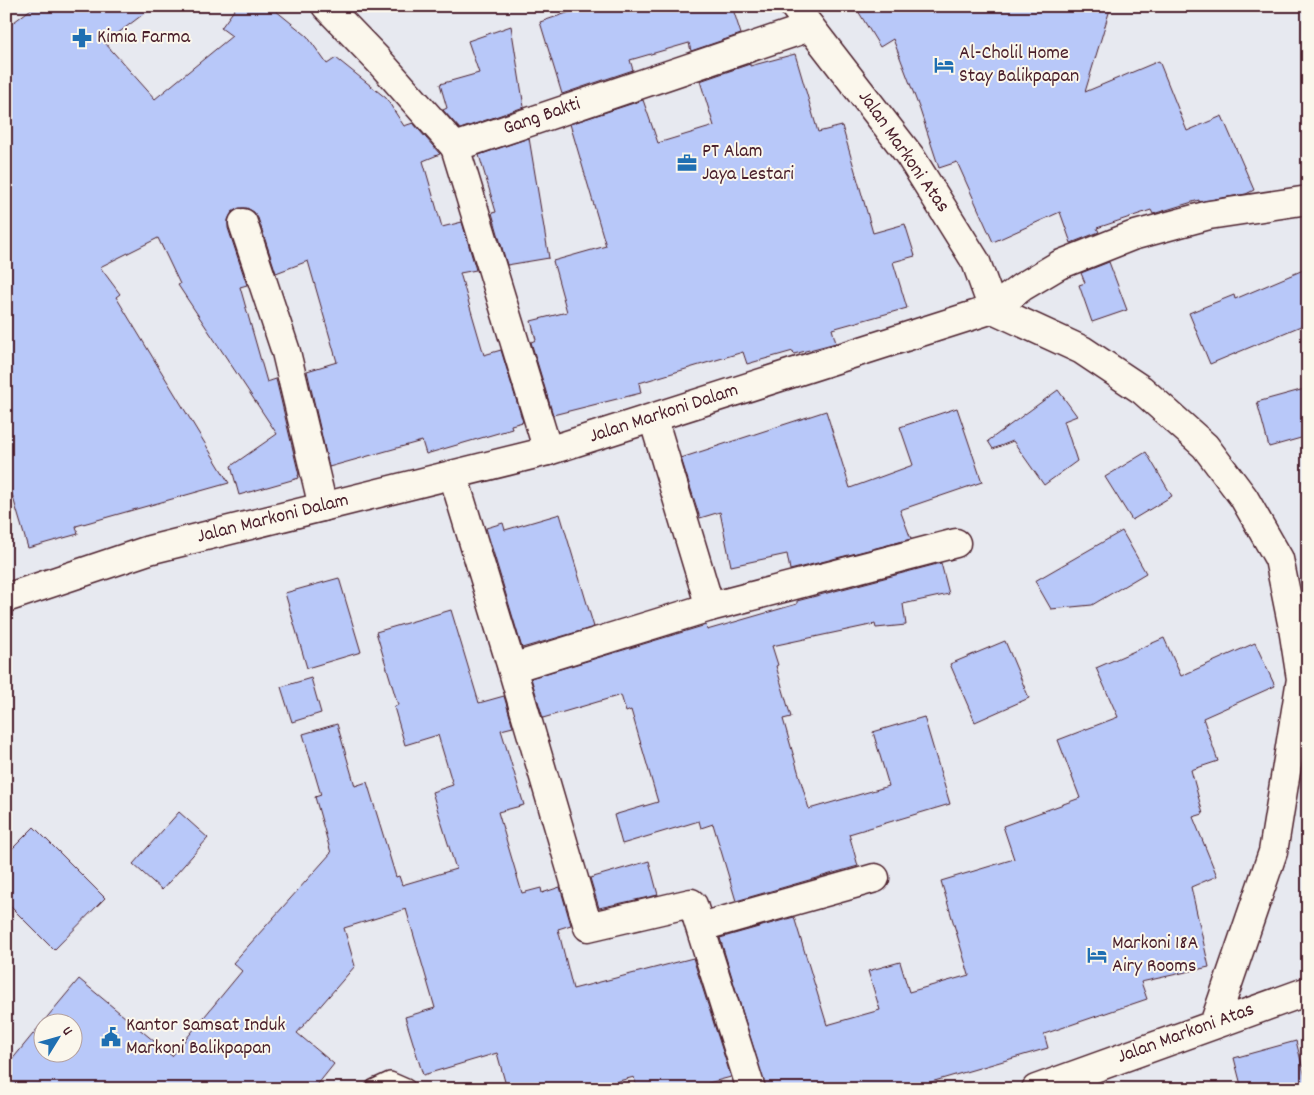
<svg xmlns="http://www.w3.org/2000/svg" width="1314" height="1095" font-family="Dekko,sans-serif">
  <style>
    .building { fill: #b8c8f9; stroke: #4a1f2b }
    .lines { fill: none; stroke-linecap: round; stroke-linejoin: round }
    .service-casing { stroke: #4a1f2b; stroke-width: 22 }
    .minor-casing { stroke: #4a1f2b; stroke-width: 31 }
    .service { stroke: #fbf7ec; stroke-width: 19 }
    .minor { stroke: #fbf7ec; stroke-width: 28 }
    .labels { text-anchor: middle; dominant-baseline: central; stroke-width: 4; stroke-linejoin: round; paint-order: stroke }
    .poi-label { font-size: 20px; fill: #4a1f2b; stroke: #fbf7ec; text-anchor: start }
    .street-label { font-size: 20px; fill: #4a1f2b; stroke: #fbf7ec }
  </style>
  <rect width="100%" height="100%" fill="#e7e9f0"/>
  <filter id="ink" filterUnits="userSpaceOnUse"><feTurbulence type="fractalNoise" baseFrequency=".02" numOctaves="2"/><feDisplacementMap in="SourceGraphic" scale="10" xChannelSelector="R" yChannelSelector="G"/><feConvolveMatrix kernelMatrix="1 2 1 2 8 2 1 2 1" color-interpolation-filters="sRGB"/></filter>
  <g filter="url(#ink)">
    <g class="building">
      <polygon points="35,6 154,6 105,43 155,99 232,36 221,28 237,6 270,6 307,36 327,64 336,58 386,98 404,126 413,123 440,154 423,161 442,227 462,222 476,270 460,273 484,355 501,350 523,422 511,425 512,429 426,454 422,441 329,467 307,371 337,362 308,261 276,273 258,218 254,212 247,208 239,208 232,212 228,220 228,228 247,285 240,287 267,382 276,379 299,475 298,475 299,478 239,495 231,466 277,434 178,285 180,284 158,238 100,267 120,294 116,297 229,483 76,526 78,534 28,548 6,474 6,28"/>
      <polygon points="588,6 732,6 741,34 691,51 689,43 630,60 633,70 562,94 540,22"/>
      <polygon points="855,6 1111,6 1085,92 1159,61 1187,131 1222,116 1254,190 1246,194 1199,202 1199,200 1153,214 1151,210 1097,228 1099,232 1071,243 1060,212 993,242 957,162 939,168 920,110 893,39 880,47"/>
      <polygon points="511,26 524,107 460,129 443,110 447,108 440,84 479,73 468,41"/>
      <polygon points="795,54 818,132 842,126 873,233 905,224 915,256 893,262 907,308 832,329 836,343 794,354 793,351 747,364 743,352 639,383 641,393 553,415 531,342 536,340 531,321 567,312 553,261 606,246 570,124 643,100 658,143 714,126 700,81 750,64 750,66"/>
      <polygon points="529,138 549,258 507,265 492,213 496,212 479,155"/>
      <polygon points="1109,262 1127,310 1092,322 1079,285 1085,283 1081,273"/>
      <polygon points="1308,268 1308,323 1210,364 1189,313 1234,295 1235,299"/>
      <polygon points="1308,388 1308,436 1269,447 1257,402"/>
      <polygon points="1058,390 1077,416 1064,421 1077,461 1044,485 1013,441 993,449 988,441"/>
      <polygon points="957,408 982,482 900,510 911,539 790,570 787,554 731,566 720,512 700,518 681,458 826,411 850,488 913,465 900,427"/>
      <polygon points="1146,452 1172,496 1132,520 1105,477"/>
      <polygon points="560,514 594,627 522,648 486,528 503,523 505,530"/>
      <polygon points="1122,531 1146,573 1092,605 1051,609 1035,581"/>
      <polygon points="941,563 949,594 903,604 906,625 876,628 875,624 772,646 778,665 776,666 791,717 783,719 809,809 889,786 873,732 924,717 950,804 849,834 858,866 736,901 713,824 701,828 699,821 622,844 614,815 658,802 631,710 626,712 621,695 543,718 531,678 706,625 707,630 797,604 797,601"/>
      <polygon points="339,578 361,652 307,668 285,593"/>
      <polygon points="451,610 479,703 504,696 513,727 501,730 524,805 498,812 522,893 541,888 542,893 560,887 571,925 558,929 573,989 693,958 731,1077 686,1089 637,1089 634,1077 588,1089 507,1089 497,1053 423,1075 405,1017 435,1008 406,909 344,928 355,966 297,1033 334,1064 314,1089 6,1089 6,1067 42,1023 42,1052 72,1052 72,1022 43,1022 79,979 172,1056 242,971 233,963 331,853 315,797 321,795 303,734 337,724 355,786 367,782 396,877 399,876 402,885 456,869 432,792 453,785 438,735 405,745 394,707 398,705 376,632"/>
      <polygon points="1164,638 1181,676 1255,643 1275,686 1203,718 1218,761 1191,770 1203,814 1193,817 1217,876 1191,887 1209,967 1141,982 1147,999 1044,1034 1048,1048 907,1089 766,1089 720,938 794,917 827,1025 880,1010 868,971 900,962 909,992 969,975 941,881 1014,859 1003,826 1080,798 1058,740 1118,717 1096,668"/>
      <polygon points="1005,641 1029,698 975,722 950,664"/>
      <polygon points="311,678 321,713 292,722 281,687"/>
      <polygon points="179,812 208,838 162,890 133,864"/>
      <polygon points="34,827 105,898 54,950 6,902 6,855"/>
      <polygon points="649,861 658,895 599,908 590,878"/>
      <polygon points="1296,1041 1308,1089 1242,1089 1234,1058"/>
    </g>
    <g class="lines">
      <defs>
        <polyline id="service" points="375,1089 390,1082 406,1089"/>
        <g id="minor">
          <polyline points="326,6 379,61 455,147 810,27"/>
          <polyline points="794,6 910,156 976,262 993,309"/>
          <polyline points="455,147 548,451"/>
          <polyline points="243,223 286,352 323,507"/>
          <polyline points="993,309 1082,350 1142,390 1205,446 1244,498 1279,559 1293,628 1301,679 1273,852 1214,1024"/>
          <polyline points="653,418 710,607"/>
          <polyline points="453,475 512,668 588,927 691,903 693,905 751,1089"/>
          <polyline points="6,598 149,550 548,451 993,309 1022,287 1059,265 1132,236 1209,215 1308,200"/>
          <polyline points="512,668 710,607 956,543"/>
          <polyline points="701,927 875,878"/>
          <polyline points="1036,1089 1308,991"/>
        </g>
      </defs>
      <use href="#service" class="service-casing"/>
      <use href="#minor" class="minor-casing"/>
      <use href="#service" class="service"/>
      <use href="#minor" class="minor"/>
    </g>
  </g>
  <defs>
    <symbol id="pharmacy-bare" viewBox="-9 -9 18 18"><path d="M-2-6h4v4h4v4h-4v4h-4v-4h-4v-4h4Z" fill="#1f6fb2" stroke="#fbf7ec" stroke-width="2.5" paint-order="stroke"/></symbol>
    <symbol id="hotel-bare" viewBox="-9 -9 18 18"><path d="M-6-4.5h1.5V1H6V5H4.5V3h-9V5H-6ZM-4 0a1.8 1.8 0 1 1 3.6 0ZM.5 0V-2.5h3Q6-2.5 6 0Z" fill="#1f6fb2" stroke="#fbf7ec" stroke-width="2.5" paint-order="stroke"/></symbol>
    <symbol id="office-bare" viewBox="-9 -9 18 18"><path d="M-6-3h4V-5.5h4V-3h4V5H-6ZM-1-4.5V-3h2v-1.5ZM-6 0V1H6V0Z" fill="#1f6fb2" stroke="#fbf7ec" stroke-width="2.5" paint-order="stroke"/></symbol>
    <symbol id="civic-bare" viewBox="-9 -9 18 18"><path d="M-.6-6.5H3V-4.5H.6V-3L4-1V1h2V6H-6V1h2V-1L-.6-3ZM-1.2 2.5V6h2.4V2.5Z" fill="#1f6fb2" stroke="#fbf7ec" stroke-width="2.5" paint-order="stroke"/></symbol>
  </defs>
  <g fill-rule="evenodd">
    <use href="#pharmacy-bare" x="68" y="24" width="28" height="28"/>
    <use href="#hotel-bare" x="930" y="51" width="28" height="28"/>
    <use href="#office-bare" x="673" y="149" width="28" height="28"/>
    <use href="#hotel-bare" x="1083" y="941" width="28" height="28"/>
    <use href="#civic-bare" x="97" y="1023" width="28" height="28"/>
  </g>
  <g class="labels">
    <g class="poi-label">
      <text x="97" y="38">Kimia Farma</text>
      <text x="959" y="54">Al-Cholil Home<tspan x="959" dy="23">Stay Balikpapan</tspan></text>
      <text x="702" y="152">PT Alam<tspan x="702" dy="23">Jaya Lestari</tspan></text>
      <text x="1112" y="944">Markoni 18A<tspan x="1112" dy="23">Airy Rooms</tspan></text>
      <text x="126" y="1026">Kantor Samsat Induk<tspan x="126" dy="23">Markoni Balikpapan</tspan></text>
    </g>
    <g class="street-label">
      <text transform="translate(542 117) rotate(-19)">Gang Bakti</text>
      <text transform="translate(903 152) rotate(55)">Jalan Markoni Atas</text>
      <text transform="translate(664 414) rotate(-18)">Jalan Markoni Dalam</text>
      <text transform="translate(273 519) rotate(-14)">Jalan Markoni Dalam</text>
      <text transform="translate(1186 1034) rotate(-20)">Jalan Markoni Atas</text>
    </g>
  </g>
  <rect width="1314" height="1095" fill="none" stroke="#fbf7ec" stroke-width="25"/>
  <rect x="12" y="12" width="1289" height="1070" fill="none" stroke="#4a1f2b" stroke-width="2" filter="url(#ink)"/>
  <g transform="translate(58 1038) rotate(53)"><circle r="24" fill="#fbf7ec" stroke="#b4a19f"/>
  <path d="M0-4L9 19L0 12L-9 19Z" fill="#1f6fb2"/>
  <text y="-8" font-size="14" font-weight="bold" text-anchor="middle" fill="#4a1f2b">U</text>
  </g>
</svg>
